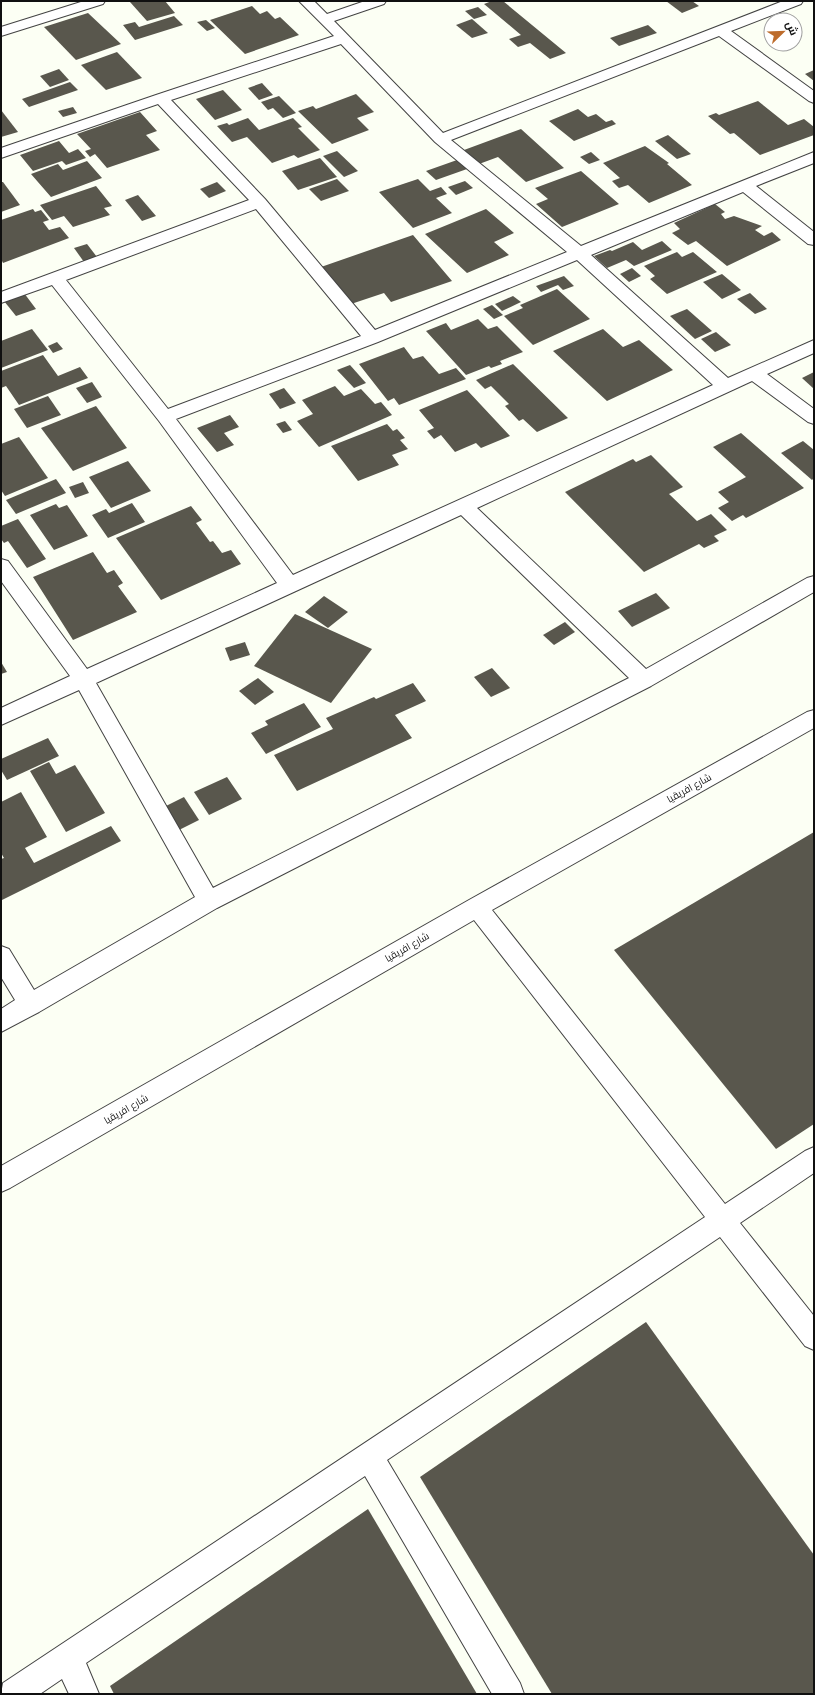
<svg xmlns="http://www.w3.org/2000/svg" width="815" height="1695" font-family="Georgia,Cairo,serif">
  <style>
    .building { fill: #59574d }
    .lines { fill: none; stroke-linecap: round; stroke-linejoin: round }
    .minor-casing { stroke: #434343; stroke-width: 2 }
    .minor { fill: #fff; fill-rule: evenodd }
    .labels { text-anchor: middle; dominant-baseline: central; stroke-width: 4; stroke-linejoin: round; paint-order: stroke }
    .street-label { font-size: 10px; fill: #101010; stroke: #fff }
  </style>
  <rect width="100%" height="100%" fill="#fcfff4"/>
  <g class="building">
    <polygon points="135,1 165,1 175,13 147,21 130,2"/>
    <polygon points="492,1 503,1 566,53 550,59 530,43 518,47 509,39 521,35 484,4"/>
    <polygon points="666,1 692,1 699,6 682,13"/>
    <polygon points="252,6 260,14 267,11 275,19 280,17 299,35 245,54 210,20"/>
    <polygon points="478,7 487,15 474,19 465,11"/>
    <polygon points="88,13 121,44 76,60 44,27"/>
    <polygon points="174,16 183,25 135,40 123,25 135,22 139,27"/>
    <polygon points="472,19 488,33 472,38 456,25"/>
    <polygon points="206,20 215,28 207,31 197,22"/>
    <polygon points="648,25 657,33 619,46 610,38"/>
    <polygon points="117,52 142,78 106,90 81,65"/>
    <polygon points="59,69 69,80 50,87 40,76"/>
    <polygon points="814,70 814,81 805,74"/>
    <polygon points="70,82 78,90 29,107 22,99"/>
    <polygon points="262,83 273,95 259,100 248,88"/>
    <polygon points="223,90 242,110 215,120 196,99"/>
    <polygon points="356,94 374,112 357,118 369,130 332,144 298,111 313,106 316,109"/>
    <polygon points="279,96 296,113 283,118 273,108 268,110 261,102"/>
    <polygon points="758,101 788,125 804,119 814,127 814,135 760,155 734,133 730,134 708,116 716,113 719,115"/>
    <polygon points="73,107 77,113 63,117 58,111"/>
    <polygon points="578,109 588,117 596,114 606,122 612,120 616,124 574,141 549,121"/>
    <polygon points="1,110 18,132 1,137"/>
    <polygon points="140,112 157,131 146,135 160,150 107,168 95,154 90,157 85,151 91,149 77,134"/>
    <polygon points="248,118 259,130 293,118 302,127 298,128 320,150 298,158 294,155 272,163 247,137 232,142 217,126 227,123 229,125"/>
    <polygon points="521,129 564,168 526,182 498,157 479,164 464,150"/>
    <polygon points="668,135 691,154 677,159 655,141"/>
    <polygon points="59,141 69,153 78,149 86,158 66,165 62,161 33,171 20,155"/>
    <polygon points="645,146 669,163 667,164 692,185 649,203 628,185 619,188 612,181 620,178 603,163"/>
    <polygon points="337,151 358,171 344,177 323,156"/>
    <polygon points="591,152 600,160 589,164 580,157"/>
    <polygon points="320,158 337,177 298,190 282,171"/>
    <polygon points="457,160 467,169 436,180 426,171"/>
    <polygon points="87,161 102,178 51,197 31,174 58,164 63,170"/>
    <polygon points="581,171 619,204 562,227 536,204 548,199 535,188"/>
    <polygon points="337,179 349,191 321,201 309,189"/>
    <polygon points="418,179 430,191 441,187 447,194 436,198 452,213 413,228 379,192"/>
    <polygon points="465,181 473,188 456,195 448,187"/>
    <polygon points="1,182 3,182 20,205 1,212"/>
    <polygon points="217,182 226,191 209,198 200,189"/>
    <polygon points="96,186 112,206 104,208 110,215 73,227 64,216 52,220 40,205"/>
    <polygon points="138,195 156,216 142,221 125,200"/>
    <polygon points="715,204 725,212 721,214 725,219 734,216 762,226 755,230 764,236 772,232 781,240 727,266 696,241 688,245 672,233 680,229 674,223"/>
    <polygon points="33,209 35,212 41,210 49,220 43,222 49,230 60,227 69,238 3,263 1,259 1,220"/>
    <polygon points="486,209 514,233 494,242 509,255 467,273 425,234"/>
    <polygon points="413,235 452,281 391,302 384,293 351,304 321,267"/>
    <polygon points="662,241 672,250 634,266 626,260 607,268 594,256 610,250 612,251 633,242 642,250"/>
    <polygon points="87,244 97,257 84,262 74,248"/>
    <polygon points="677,252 682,257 693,252 717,272 667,294 650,279 655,276 644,266"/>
    <polygon points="632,268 641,276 629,282 620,274"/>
    <polygon points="722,274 741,290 722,299 703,282"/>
    <polygon points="564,276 574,286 563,290 558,285 541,292 536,286"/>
    <polygon points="557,289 590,319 533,345 504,316 523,308 520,305"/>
    <polygon points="24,293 36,309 16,316 4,301"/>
    <polygon points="750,293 767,309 755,314 737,299"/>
    <polygon points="513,296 521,302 502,311 495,304"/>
    <polygon points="492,305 503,315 494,319 483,309"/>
    <polygon points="687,309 712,331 695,339 670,316"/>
    <polygon points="478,319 488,329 497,326 523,352 500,361 502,364 491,368 489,366 466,375 426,331 446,323 451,330"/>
    <polygon points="32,329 48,350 1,368 1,341"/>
    <polygon points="603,329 623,347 639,340 673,370 607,401 553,351"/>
    <polygon points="716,332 731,345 715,352 701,339"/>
    <polygon points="57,342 63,349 53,353 48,346"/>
    <polygon points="404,347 413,359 423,356 439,374 456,368 466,379 399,405 394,398 388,401 359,364"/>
    <polygon points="43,355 58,376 80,367 88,378 19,405 6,386 1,388 1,371"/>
    <polygon points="513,364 568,418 537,432 523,419 519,421 505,406 509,404 491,386 485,389 476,380"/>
    <polygon points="350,365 366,383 354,388 337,370"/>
    <polygon points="814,372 814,389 802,378"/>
    <polygon points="92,382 102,397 87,403 76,388"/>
    <polygon points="335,386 344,396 361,389 375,404 381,402 392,415 319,447 297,421 313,414 302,400"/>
    <polygon points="284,388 296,403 280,409 269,394"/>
    <polygon points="467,390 510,436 481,448 476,443 455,452 441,435 434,439 427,431 434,428 419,410"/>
    <polygon points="48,396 61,415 27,428 14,409"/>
    <polygon points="96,406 127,448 73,471 41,428"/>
    <polygon points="230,415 239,427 224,433 234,445 217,452 197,428"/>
    <polygon points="285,421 292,430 283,433 276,424"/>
    <polygon points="387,424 393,431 397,429 405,438 400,440 408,449 392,455 399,465 358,481 331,446"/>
    <polygon points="741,433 804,488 746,518 743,515 732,521 718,508 729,502 718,492 746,477 713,447"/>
    <polygon points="19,437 48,478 5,496 1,490 1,444"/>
    <polygon points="803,441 814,450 814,478 812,480 781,453"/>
    <polygon points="651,455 683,487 669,494 697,521 711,514 727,530 714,536 719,541 704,548 699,544 644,572 565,492 633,459 636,462"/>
    <polygon points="128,461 151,491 111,508 89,477"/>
    <polygon points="56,479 66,493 16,514 6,500"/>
    <polygon points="83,482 89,493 75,498 69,487"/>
    <polygon points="132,503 145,522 108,538 92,515 106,509 109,513"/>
    <polygon points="56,504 59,508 67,505 88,536 54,550 30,515"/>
    <polygon points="191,506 202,520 196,523 210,542 213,541 222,553 231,550 241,564 161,600 116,538"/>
    <polygon points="18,519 46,559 27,568 8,541 4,543 1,539 1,526"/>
    <polygon points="93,552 107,573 114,570 123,583 118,586 137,612 73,640 33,577"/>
    <polygon points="656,593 670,608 632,627 618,611"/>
    <polygon points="324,596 348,612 328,628 305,612"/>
    <polygon points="295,614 372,649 331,703 254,666"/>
    <polygon points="565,622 575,632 554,645 543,635"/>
    <polygon points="245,642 250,655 230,661 225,648"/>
    <polygon points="1,662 7,672 1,674"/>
    <polygon points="492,668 510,688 491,697 474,677"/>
    <polygon points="258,678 274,692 255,705 239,691"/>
    <polygon points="413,683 426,701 395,715 412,738 297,791 274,755 333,729 326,718 374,697 376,699"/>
    <polygon points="304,703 321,727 266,754 251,733 268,725 265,721"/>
    <polygon points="48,738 59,756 7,780 1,770 1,759"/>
    <polygon points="49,762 56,774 75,765 105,813 66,832 30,771"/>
    <polygon points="227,777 242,799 209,815 194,792"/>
    <polygon points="21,792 47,837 25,848 34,863 111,826 121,841 2,900 1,859 4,858 1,853 1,802"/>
    <polygon points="184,797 199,820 179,830 164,807"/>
    <polygon points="814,832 814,1124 776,1149 614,950"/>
    <polygon points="646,1322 814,1555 814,1694 552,1694 420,1477"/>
    <polygon points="368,1509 477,1694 114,1694 110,1686"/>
  </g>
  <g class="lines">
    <defs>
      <g id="minor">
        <polygon points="84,1 105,1 103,4 1,36 1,27"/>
        <path d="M299,1H314L327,14L365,1H386L384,4L334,21L443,133L783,1H803L801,4L731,31L814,91V103L809,101L719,36L451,140L581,246L814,152V163L756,186L814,232V245L808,244L743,192L591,255L728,378L814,340V353L767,374L814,409V424L808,422L752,381L477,508L646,669L807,578L814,576V592L651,686L217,908L39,1012L1,1032V1009L15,1000L1,977V946L9,949L34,990L195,897L79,690L1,725V708L70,676L1,581V559L8,561L87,669L277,583L159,421L52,285L1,303V292L249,200L158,104L1,158V148L156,95L334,36ZM341,44L435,142L567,252L375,330L265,199L171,100ZM256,209L361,336L168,409L66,280ZM577,260L713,385L293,575L176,419L378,342ZM461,515L629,678L213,888L96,683Z"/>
        <polygon points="814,710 814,728 492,910 725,1204 805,1151 814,1147 814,1173 740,1223 814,1316 814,1350 805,1346 720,1237 387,1460 520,1683 524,1694 492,1694 365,1476 86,1663 99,1694 69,1694 62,1679 40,1694 1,1694 3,1683 705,1217 474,920 10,1188 1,1192 1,1166 469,900 807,712"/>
      </g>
    </defs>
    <use href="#minor" class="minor-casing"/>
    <use href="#minor" class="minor"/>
  </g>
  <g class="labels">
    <g class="street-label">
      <text transform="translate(689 788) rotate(-29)">شارع افريقيا</text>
      <text transform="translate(407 947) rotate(-30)">شارع افريقيا</text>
      <text transform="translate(126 1109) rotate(-30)">شارع افريقيا</text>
    </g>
  </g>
  <rect width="815" height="1695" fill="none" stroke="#101010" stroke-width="4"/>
  <g transform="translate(783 32) rotate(67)"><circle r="19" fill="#ffffff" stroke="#9f9f9f"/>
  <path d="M0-3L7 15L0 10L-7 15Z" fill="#bd6c2c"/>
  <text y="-6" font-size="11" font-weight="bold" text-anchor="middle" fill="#101010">ش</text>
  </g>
</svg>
